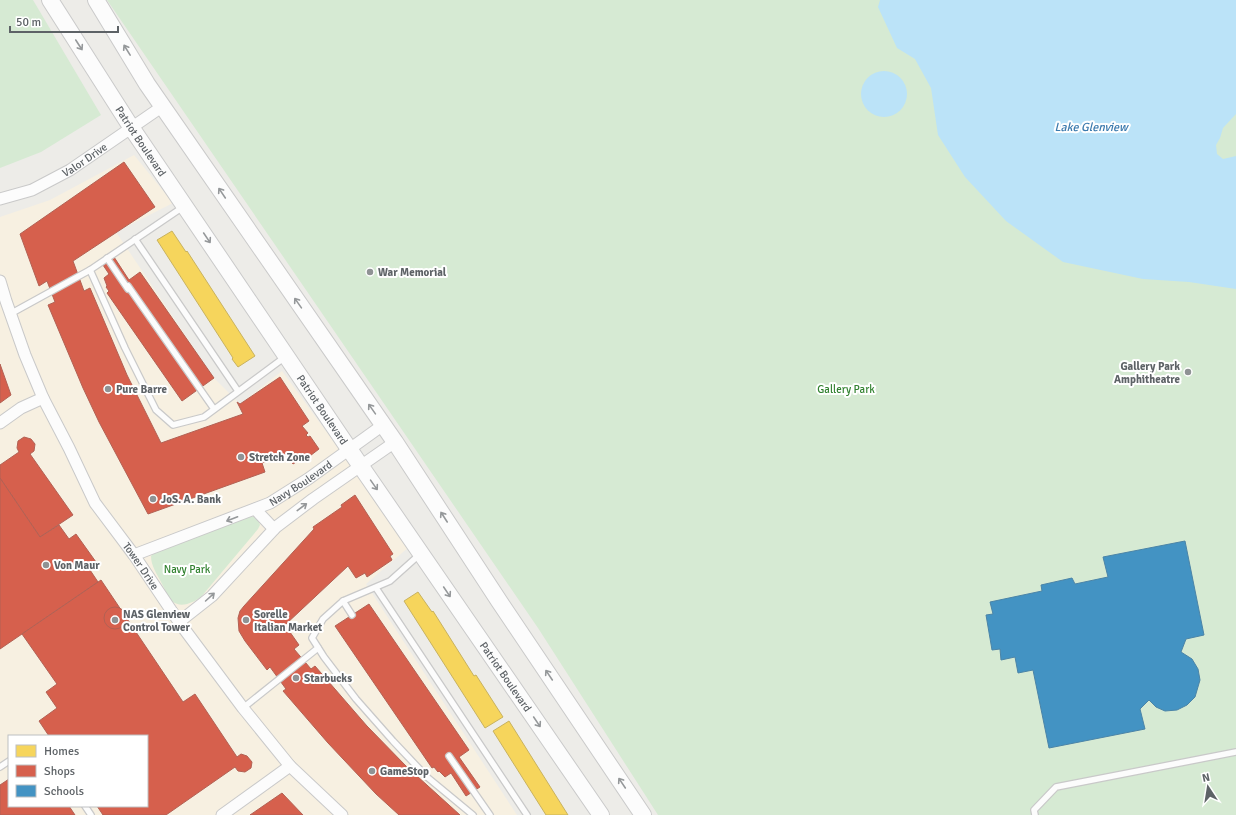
<svg xmlns="http://www.w3.org/2000/svg" width="1236" height="815" font-family="Signika,sans-serif">
  <style>
    .commercial { fill: #f7f0e1; fill-rule: evenodd }
    .green { fill: #d6ead3 }
    .water { fill: #bbe3f8 }
    .homes { fill: #f6d55c; stroke: #c8b25f }
    .shops { fill: #d6604d; stroke: #b26154 }
    .schools { fill: #4393c3; stroke: #4b84a7 }
    .lines { fill: none; stroke-linecap: round; stroke-linejoin: round }
    .service-casing { stroke: #c9c9c9; stroke-width: 8 }
    .minor-casing { stroke: #c9c9c9; stroke-width: 13 }
    .secondary-casing { stroke: #cacaca; stroke-width: 18 }
    .service { stroke: #fcfcfc; stroke-width: 5.5 }
    .minor { stroke: #fcfcfc; stroke-width: 11 }
    .secondary { stroke: #fcfcfc; stroke-width: 16 }
    .oneway { stroke: #95989a }
    .poi-dot { fill: #8f9294; stroke: #fff; stroke-width: 1.5 }
    .labels { text-anchor: middle; dominant-baseline: central; stroke-width: 4; stroke-linejoin: round; paint-order: stroke }
    .street-label { font-size: 11px; fill: #5d6266; stroke: #fff }
    .poi-label { font-size: 11px; font-weight: bold; fill: #5d6266; stroke: #fff; text-anchor: start }
    .park-label { font-size: 11px; fill: #328230; stroke: #fff }
    .water-label { font-size: 12px; font-style: italic; fill: #3b7aad; stroke: #fff }
  </style>
  <rect width="100%" height="100%" fill="#edece8"/>
  <path class="commercial" d="M134,155L173,203L116,232L214,378L240,404L282,371L410,546L366,584L517,815H0V217L50,200ZM9,736H147V806H9Z"/>
  <g class="green">
    <polygon points="0,0 33,0 101,115 41,152 0,168"/>
    <polygon points="107,0 1236,0 1236,815 658,815 538,628"/>
    <path d="M248,515C255,517 258,518 260,525L258,529L201,597C194,602 181,609 172,601C168,598 164,587 161,582C157,574 151,566 151,556L156,551Z"/>
  </g>
  <g class="water">
    <polygon points="880,0 1236,0 1236,114 1223,128 1220,138 1216,145 1217,154 1223,159 1236,156 1236,289 1189,282 1143,279 1063,262 1006,221 965,177 938,135 931,88 915,59 897,48 878,7"/>
    <circle cx="884" cy="94" r="23"/>
  </g>
  <g class="homes">
    <polygon points="172,231 186,252 187,251 255,356 238,367 232,359 233,358 157,240"/>
    <polygon points="418,592 432,612 433,611 474,676 476,675 503,717 485,728 404,601"/>
    <polygon points="509,721 568,815 546,815 493,731"/>
  </g>
  <g class="shops">
    <polygon points="124,162 155,207 73,261 84,291 90,288 127,375 161,443 243,414 237,402 240,404 280,377 309,421 302,426 308,433 306,435 308,437 310,436 319,449 306,459 304,457 293,464 286,454 262,463 265,472 148,514 99,422 83,388 48,305 55,302 47,281 39,286 20,234"/>
    <polygon points="114,257 129,280 140,272 214,378 182,401 107,293 109,291 106,287 107,286 104,278 109,274 103,265"/>
    <polygon points="0,364 11,395 0,403"/>
    <polygon points="24,437 31,439 35,444 34,451 30,454 73,515 40,537 0,478 0,465 19,452 17,448 18,441"/>
    <polygon points="0,478 40,537 59,525 69,539 76,534 96,562 88,567 98,582 0,649"/>
    <polygon points="355,495 393,554 390,556 392,560 367,577 365,573 356,578 348,566 285,625 299,645 294,649 311,669 315,666 367,726 406,766 460,815 399,815 376,794 328,743 283,691 286,689 270,667 267,670 245,641 239,631 238,618 240,611 244,606 314,529 313,527 342,507 341,505"/>
    <polygon points="101,580 183,702 195,694 237,757 241,754 247,756 252,762 251,768 245,772 238,771 235,767 166,815 103,815 97,806 147,806 147,736 49,736 39,721 57,708 46,692 57,684 22,634"/>
    <polygon points="369,604 469,750 459,757 480,787 466,796 451,773 445,777 439,771 438,772 434,767 432,768 335,626"/>
    <circle cx="115" cy="618" r="11"/>
    <polygon points="9,779 9,806 69,806 75,815 0,815 0,785"/>
    <polygon points="282,793 303,815 250,815"/>
  </g>
  <polygon class="schools" points="1185,541 1204,635 1186,639 1181,652 1192,659 1198,669 1200,680 1195,697 1187,705 1177,710 1165,711 1156,707 1149,700 1140,709 1145,729 1049,748 1033,670 1018,673 1015,657 1001,660 1000,649 992,650 986,615 993,614 990,602 1042,591 1041,585 1072,578 1075,584 1108,577 1103,557"/>
  <g class="lines">
    <defs>
      <g id="service">
        <polyline points="183,207 90,270 125,348 156,410 173,425 204,417 285,357"/>
        <polyline points="135,239 238,391"/>
        <polyline points="107,258 128,289"/>
        <polyline points="128,286 214,409"/>
        <polyline points="10,314 90,270"/>
        <polyline points="419,555 390,581 343,601 323,619 312,638 324,657 356,699 393,741 427,777 473,815"/>
        <polyline points="376,588 527,815"/>
        <polyline points="343,601 352,615"/>
        <polyline points="243,708 318,648"/>
        <polyline points="449,756 490,815"/>
        <polyline points="0,767 9,761"/>
        <polyline points="85,806 91,815"/>
        <polyline points="1035,815 1034,810 1056,787 1236,752"/>
      </g>
      <g id="minor">
        <path id="s1" d="M0,199L32,190L70,170L163,106"/>
        <path id="s2" d="M0,281L6,301L25,355L43,398L69,448L95,503L134,555L179,622L243,708L290,766L342,815"/>
        <polyline points="0,423 21,408 43,398"/>
        <polyline points="255,509 274,529"/>
        <path id="s3" d="M134,555L270,503L308,479L383,425"/>
        <polyline points="179,622 212,596 276,527 313,499 395,442"/>
        <polyline points="222,815 290,766"/>
      </g>
      <g id="secondary">
        <path id="s4" d="M50,0L131,127L360,465L601,815"/>
        <polyline points="96,0 147,84 395,442 499,601 643,815"/>
      </g>
    </defs>
    <use href="#service" class="service-casing"/>
    <use href="#minor" class="minor-casing"/>
    <use href="#secondary" class="secondary-casing"/>
    <use href="#service" class="service"/>
    <use href="#minor" class="minor"/>
    <use href="#secondary" class="secondary"/>
  </g>
  <defs><path id="oneway-shaft" d="M-6 0H5M1.5-3L5.5 0L1.5 3" fill="none" stroke-width="1.6" stroke-linecap="round" stroke-linejoin="round"/></defs>
  <g class="oneway">
    <use href="#oneway-shaft" transform="translate(79 45) rotate(57)"/>
    <use href="#oneway-shaft" transform="translate(127 50) rotate(-122)"/>
    <use href="#oneway-shaft" transform="translate(222 193) rotate(-124)"/>
    <use href="#oneway-shaft" transform="translate(207 238) rotate(56)"/>
    <use href="#oneway-shaft" transform="translate(298 303) rotate(-125)"/>
    <use href="#oneway-shaft" transform="translate(372 409) rotate(-125)"/>
    <use href="#oneway-shaft" transform="translate(374 485) rotate(55)"/>
    <use href="#oneway-shaft" transform="translate(302 507) rotate(-37)"/>
    <use href="#oneway-shaft" transform="translate(444 517) rotate(-123)"/>
    <use href="#oneway-shaft" transform="translate(232 519) rotate(159)"/>
    <use href="#oneway-shaft" transform="translate(447 592) rotate(56)"/>
    <use href="#oneway-shaft" transform="translate(210 597) rotate(-42)"/>
    <use href="#oneway-shaft" transform="translate(549 675) rotate(-124)"/>
    <use href="#oneway-shaft" transform="translate(537 722) rotate(56)"/>
    <use href="#oneway-shaft" transform="translate(622 783) rotate(-124)"/>
  </g>
  <g class="poi-dot">
    <circle cx="370" cy="272" r="4"/>
    <circle cx="1188" cy="372" r="4"/>
    <circle cx="108" cy="389" r="4"/>
    <circle cx="241" cy="457" r="4"/>
    <circle cx="153" cy="499" r="4"/>
    <circle cx="46" cy="565" r="4"/>
    <circle cx="115" cy="620" r="4"/>
    <circle cx="246" cy="620" r="4"/>
    <circle cx="296" cy="678" r="4"/>
    <circle cx="372" cy="771" r="4"/>
  </g>
  <g class="labels">
    <g class="street-label">
      <text stroke="none"><textPath href="#s4" startOffset="168">Patriot Boulevard</textPath></text>
      <text stroke="none"><textPath href="#s1" startOffset="94">Valor Drive</textPath></text>
      <text stroke="none"><textPath href="#s4" startOffset="492">Patriot Boulevard</textPath></text>
      <text stroke="none"><textPath href="#s3" startOffset="182">Navy Boulevard</textPath></text>
      <text stroke="none"><textPath href="#s2" startOffset="320">Tower Drive</textPath></text>
      <text stroke="none"><textPath href="#s4" startOffset="816">Patriot Boulevard</textPath></text>
    </g>
    <g class="poi-label">
      <text x="378" y="272">War Memorial</text>
      <text x="1180" y="366" text-anchor="end">Gallery Park<tspan x="1180" dy="13">Amphitheatre</tspan></text>
      <text x="116" y="389">Pure Barre</text>
      <text x="249" y="457">Stretch Zone</text>
      <text x="161" y="499">JoS. A. Bank</text>
      <text x="54" y="565">Von Maur</text>
      <text x="123" y="614">NAS Glenview<tspan x="123" dy="13">Control Tower</tspan></text>
      <text x="254" y="614">Sorelle<tspan x="254" dy="13">Italian Market</tspan></text>
      <text x="304" y="678">Starbucks</text>
      <text x="380" y="771">GameStop</text>
    </g>
    <g class="park-label">
      <text x="846" y="389">Gallery Park</text>
      <text x="187" y="569">Navy Park</text>
    </g>
    <g class="water-label">
      <text x="1091" y="127">Lake Glenview</text>
    </g>
  </g>
  <rect x="8" y="735" width="140" height="72" fill="#ffffff" stroke="#bec0c2"/>
  <rect x="16" y="745" width="20" height="12" fill="#f6d55c" stroke="#bec0c2"/>
  <text x="44" y="755" font-size="12" fill="#5d6266">Homes</text>
  <rect x="16" y="765" width="20" height="12" fill="#d6604d" stroke="#bec0c2"/>
  <text x="44" y="775" font-size="12" fill="#5d6266">Shops</text>
  <rect x="16" y="785" width="20" height="12" fill="#4393c3" stroke="#bec0c2"/>
  <text x="44" y="795" font-size="12" fill="#5d6266">Schools</text>
  <g transform="translate(1208 787) rotate(348)" stroke="#ffffff" stroke-width="3" paint-order="stroke">
  <path d="M0-3L7 15L0 10L-7 15Z" fill="#5d6266"/>
  <text y="-6" font-size="11" font-weight="bold" text-anchor="middle" fill="#5d6266">N</text>
  </g>
  <path d="M10 26v6h108v-6" fill="none" stroke="#5d6266" stroke-width="2"/>
  <text x="16" y="26" font-size="12" fill="#5d6266" stroke="#ffffff" stroke-width="3" paint-order="stroke">50 m</text>
</svg>
